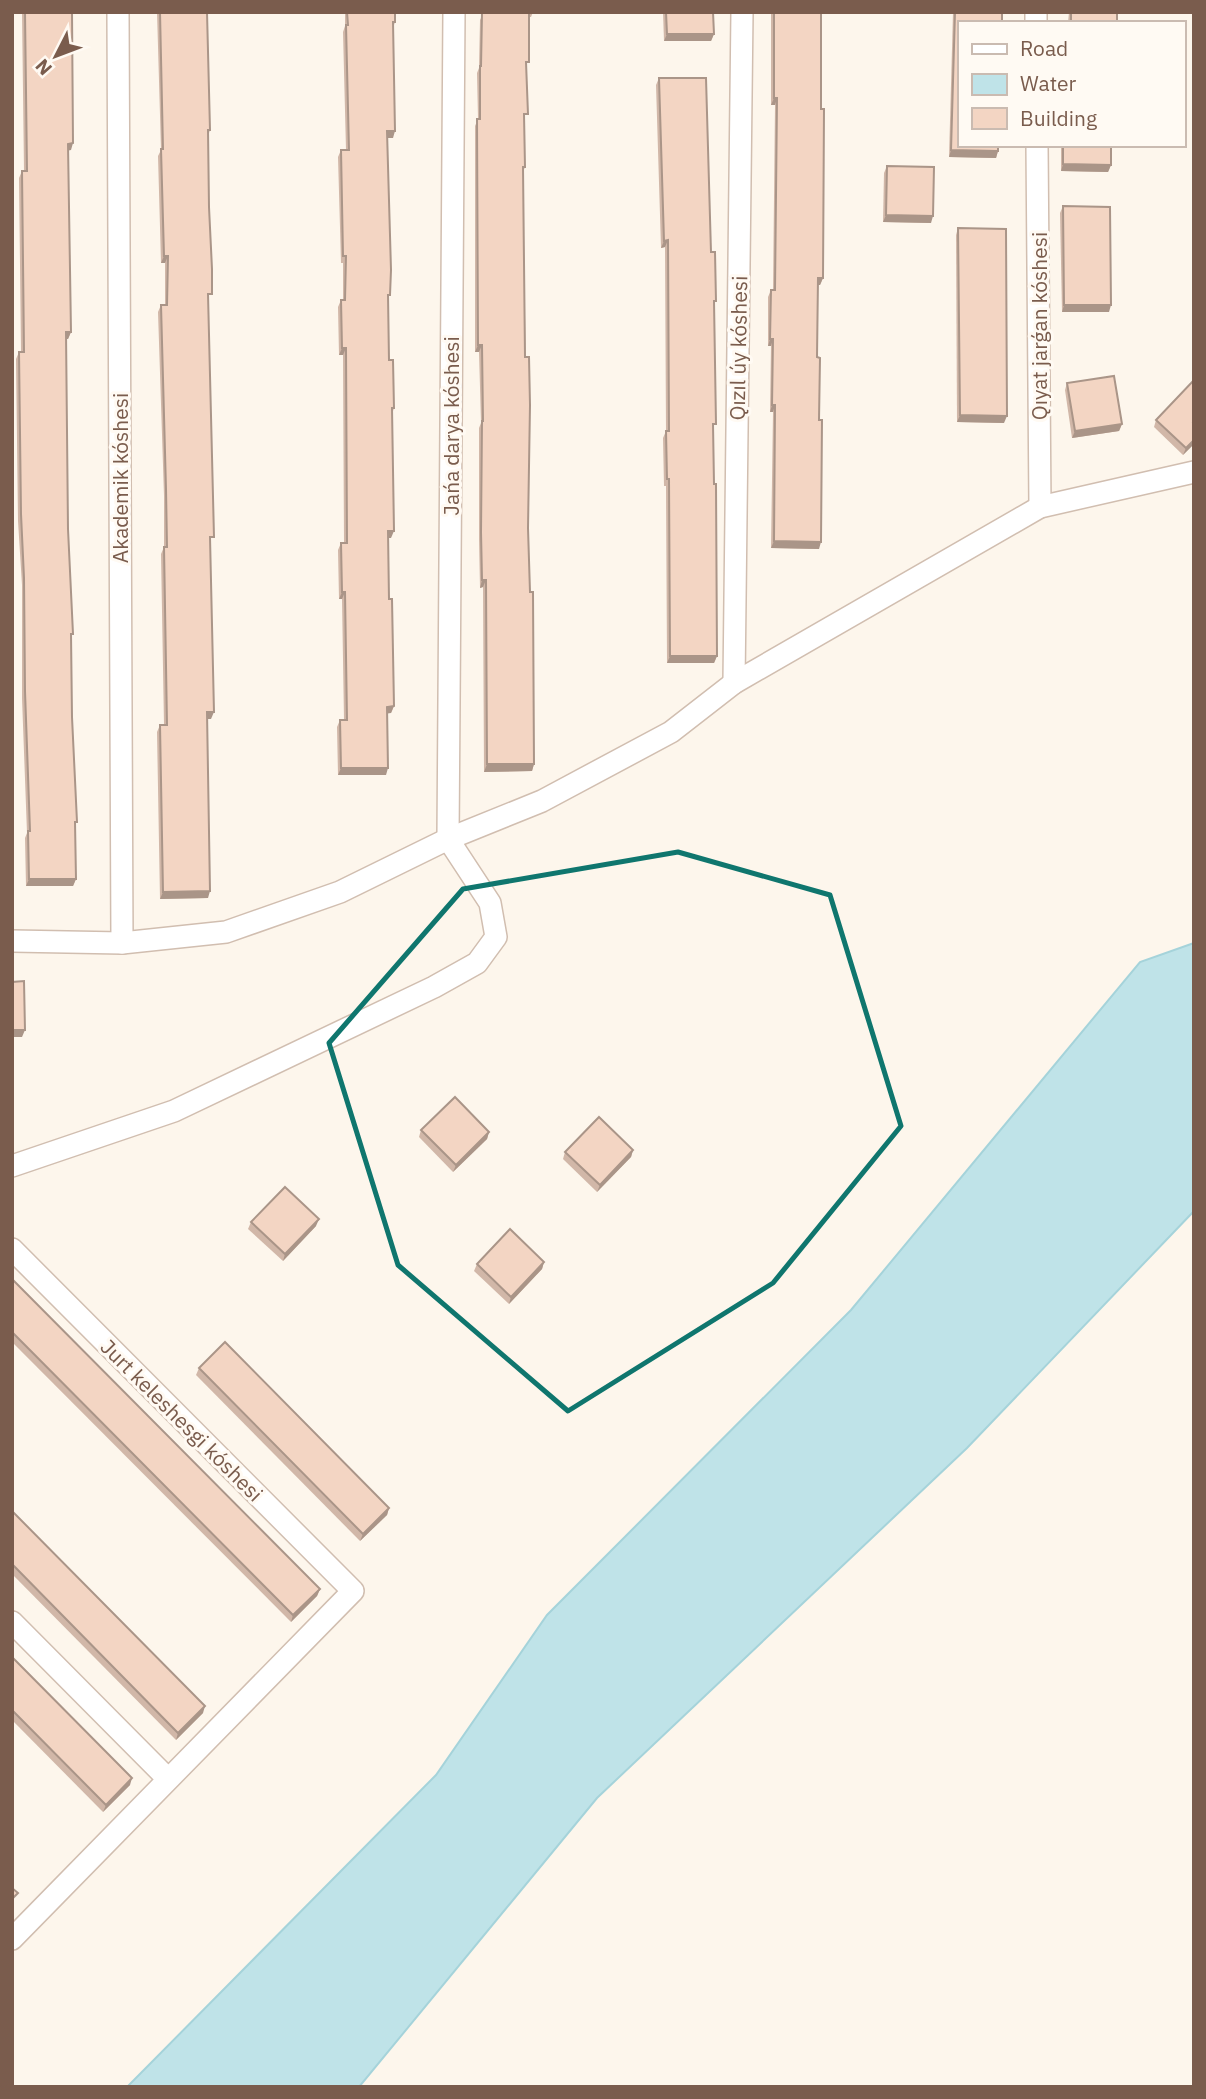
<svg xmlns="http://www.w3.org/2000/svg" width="1206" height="2099" font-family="'IBM Plex Sans',sans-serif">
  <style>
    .water { fill: #bfe3e8; stroke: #a5d3da; stroke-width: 2 }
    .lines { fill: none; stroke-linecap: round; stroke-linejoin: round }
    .minor-casing { stroke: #d1beb0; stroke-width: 24 }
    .minor { stroke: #fff; stroke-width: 21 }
    .wall { fill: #d1b7a8 }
    .shaded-wall { fill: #aa9588 }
    .building { fill: #f3d5c3; stroke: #aa9588; stroke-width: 2 }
    .marked { fill: none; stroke: #0f766e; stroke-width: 5; stroke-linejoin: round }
    .labels { text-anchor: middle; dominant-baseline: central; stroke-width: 6; stroke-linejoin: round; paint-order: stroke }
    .street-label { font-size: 21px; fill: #7a5c4d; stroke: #fffaf3 }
  </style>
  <rect width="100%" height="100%" fill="#fdf6ec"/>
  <polygon class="water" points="1194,943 1194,1211 967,1448 597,1798 359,2087 127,2087 436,1775 547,1615 851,1310 1140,962"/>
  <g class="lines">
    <defs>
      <g id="minor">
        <polyline points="118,12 122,943"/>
        <polyline points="1036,12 1036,23"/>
        <polyline points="1037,145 1040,507"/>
        <polyline points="734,683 742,12"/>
        <polyline points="448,839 454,12"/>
        <polyline points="12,941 122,943 226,932 340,892 448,839 542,801 671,732 734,683 1040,507 1194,472"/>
        <polyline points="12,1166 174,1111 434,987 477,963 496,937 490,903 448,839"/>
        <polyline points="12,1249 353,1591 12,1939"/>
        <polyline points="12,1622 167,1778"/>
      </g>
    </defs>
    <use href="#minor" class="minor-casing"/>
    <use href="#minor" class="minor"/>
  </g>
  <g class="wall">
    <polygon points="22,12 72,12 71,150 68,150 71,332 68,339 66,339 68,529 76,879 73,886 26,886 25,838 27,833 22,698 22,585 18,521 16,359 19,352 21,352 19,178 22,171 24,171"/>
    <polygon points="157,12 207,12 210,130 208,136 209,301 208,301 211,544 211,719 207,719 208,898 160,899 157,732 160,725 164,725 161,554 164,547 164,496 158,312 161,305 165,305 165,263 161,263 158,156 161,150"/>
    <polygon points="345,12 395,12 395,22 393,28 393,138 388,138 388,301 389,360 394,408 392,414 391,538 388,538 389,599 394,706 391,713 387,713 386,775 338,775 337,727 340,720 344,720 342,599 339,599 338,550 341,543 344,543 343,355 339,355 338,307 341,300 343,300 343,263 341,263 338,157 341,150 346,150 343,32 345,26"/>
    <polygon points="484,12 533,12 531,17 529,17 524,121 525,167 523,172 528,528 534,764 532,771 484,772 483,587 480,588 479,539 479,428 481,423 479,352 475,352 475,126 478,119 477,73 479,68 480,20"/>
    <polygon points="663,12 713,12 714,34 711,41 664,41"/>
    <polygon points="771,12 821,12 821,109 823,278 820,285 818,285 817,357 819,549 771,548 773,412 770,412 771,346 768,346 768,297 771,290 773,290 775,105 771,105"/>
    <polygon points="953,12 1002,12 998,151 996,158 949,157"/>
    <polygon points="1069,12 1117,12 1117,23 1068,23"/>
    <polygon points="659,78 711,252 714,305 713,431 717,656 714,663 667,663 666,486 664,486 663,438 666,431 665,247 661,248 656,85"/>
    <polygon points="1061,145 1111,145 1111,165 1108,172 1061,171"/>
    <polygon points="887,166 931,223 883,222 884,173"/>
    <polygon points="1063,206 1109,312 1062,312 1060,213"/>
    <polygon points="958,228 1004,423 957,422 956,235"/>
    <polygon points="1067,383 1122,424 1119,431 1072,438 1065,390"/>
    <polygon points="1156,420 1194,444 1183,455 1154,427"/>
    <polygon points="421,1130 489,1132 487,1139 453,1172 419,1137"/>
    <polygon points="633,1150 631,1157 597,1192 563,1159 565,1152"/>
    <polygon points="251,1222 316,1226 283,1261 248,1229"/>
    <polygon points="544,1262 542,1269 509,1304 474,1271 477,1264"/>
    <polygon points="12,1279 320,1589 317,1596 291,1622 12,1342"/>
    <polygon points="199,1368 389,1508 387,1515 360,1541 196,1375"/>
    <polygon points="12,1511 203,1713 176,1740 12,1574"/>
    <polygon points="12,1657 130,1785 103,1812 12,1720"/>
  </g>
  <g class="shaded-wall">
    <polygon points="667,34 714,34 711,41 664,41"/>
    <polygon points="774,98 777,98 775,105 771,105"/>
    <polygon points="387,131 395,131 393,138 385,138"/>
    <polygon points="73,143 71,150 66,151 68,144"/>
    <polygon points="951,150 998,151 996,158 949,157"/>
    <polygon points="1063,164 1111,165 1108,172 1061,171"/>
    <polygon points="886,215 933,216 931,223 883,222"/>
    <polygon points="668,240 665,247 661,248 664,241"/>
    <polygon points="164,256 168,256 165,263 161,263"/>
    <polygon points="818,278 823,278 820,285 816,285"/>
    <polygon points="1064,305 1111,305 1109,312 1062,312"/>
    <polygon points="66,332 71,332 68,339 63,339"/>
    <polygon points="770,339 773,339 771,346 768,346"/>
    <polygon points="478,345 482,345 479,352 475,352"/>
    <polygon points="342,348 346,348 343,355 339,355"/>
    <polygon points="772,405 775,405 773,412 770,412"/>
    <polygon points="960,415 1007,416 1004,423 957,422"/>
    <polygon points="1122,424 1119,431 1072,438 1075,431"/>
    <polygon points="1194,440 1194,444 1183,455 1186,448"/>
    <polygon points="388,531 394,531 391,538 385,538"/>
    <polygon points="774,541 821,542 819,549 771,548"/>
    <polygon points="482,580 486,580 483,587 480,588"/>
    <polygon points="342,592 345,592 342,599 339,599"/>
    <polygon points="670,656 717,656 714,663 667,663"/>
    <polygon points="394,706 391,713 384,714 387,707"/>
    <polygon points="207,712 214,712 211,719 204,719"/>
    <polygon points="487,764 534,764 532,771 484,772"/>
    <polygon points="341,768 388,768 386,775 338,775"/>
    <polygon points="29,879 76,879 73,886 26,886"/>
    <polygon points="210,891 208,898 160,899 163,892"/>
    <polygon points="12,1030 25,1030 22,1037 12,1037"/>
    <polygon points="489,1132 487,1139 453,1172 456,1165"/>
    <polygon points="633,1150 631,1157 597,1192 600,1185"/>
    <polygon points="319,1219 316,1226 283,1261 285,1254"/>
    <polygon points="544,1262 542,1269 509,1304 511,1297"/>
    <polygon points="389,1508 387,1515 360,1541 363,1534"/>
    <polygon points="320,1589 317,1596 291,1622 293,1615"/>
    <polygon points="205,1706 203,1713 176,1740 178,1733"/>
    <polygon points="132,1778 130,1785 103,1812 106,1805"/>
  </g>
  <g class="building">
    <polygon points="25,12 72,12 73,143 68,144 71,332 66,332 68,529 73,634 71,634 72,717 77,822 75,822 76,879 29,879 28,831 30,831 25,691 24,578 21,514 19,352 24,352 22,171 27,171"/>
    <polygon points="160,12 207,12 210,130 208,130 209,207 212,269 212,294 208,294 214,537 210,537 214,712 207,712 210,891 163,892 160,725 167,725 164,547 167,547 166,489 161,305 167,305 168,256 164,256 161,149 163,149"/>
    <polygon points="347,12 395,12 395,22 393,22 395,131 387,131 391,270 390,295 388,295 389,360 393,360 394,408 392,408 394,531 388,531 389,599 392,599 394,706 387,707 388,768 341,768 340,720 347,720 345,592 342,592 341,543 347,543 346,348 342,348 341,300 345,300 346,256 343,256 341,150 349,150 346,25 348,25"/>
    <polygon points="486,12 529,12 529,62 526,62 528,114 524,114 525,167 523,167 525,357 529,357 530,405 528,528 530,592 533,592 534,764 487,764 486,580 482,580 481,532 482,421 483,421 482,345 478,345 477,119 480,119 480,66 481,66 482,13 486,13"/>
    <polygon points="666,12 713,12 714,34 667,34"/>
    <polygon points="774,12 821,12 821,109 824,109 823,278 818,278 817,357 820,358 819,420 822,420 821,542 774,541 775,405 772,405 773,339 770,339 771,290 775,290 777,98 774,98"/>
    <polygon points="955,12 1002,12 1002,23 959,23 959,145 998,145 998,151 951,150"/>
    <rect x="1071" y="12" width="46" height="11"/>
    <polygon points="659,78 706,78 711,252 715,252 716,301 714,301 716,424 713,424 714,484 716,484 717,656 670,656 669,479 667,479 666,431 669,431 668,240 664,241"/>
    <polygon points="1063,145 1111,145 1111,165 1063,164"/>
    <polygon points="887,166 934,167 933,216 886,215"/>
    <polygon points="1063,206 1110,207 1111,305 1064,305"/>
    <polygon points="958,228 1006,229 1007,416 960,415"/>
    <polygon points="1114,376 1122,424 1075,431 1067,383"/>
    <polygon points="1194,380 1194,420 1193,422 1194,423 1194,440 1186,448 1156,420"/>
    <polygon points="24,981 25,1030 12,1030 12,982"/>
    <polygon points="455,1097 489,1132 456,1165 421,1130"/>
    <polygon points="599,1117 633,1150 600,1185 565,1152"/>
    <polygon points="285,1187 319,1219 285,1254 251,1222"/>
    <polygon points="510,1229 544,1262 511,1297 477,1264"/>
    <polygon points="12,1279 320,1589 293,1615 12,1332"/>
    <polygon points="225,1342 389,1508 363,1534 199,1368"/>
    <polygon points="12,1511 205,1706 178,1733 12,1564"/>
    <polygon points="12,1657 132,1778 106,1805 12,1710"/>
    <polygon points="12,1888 18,1893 12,1899"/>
  </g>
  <path class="marked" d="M678,852L830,895L901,1126L773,1283L568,1411L398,1265L329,1043L463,889Z"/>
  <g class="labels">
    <g class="street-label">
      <text transform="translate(1039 326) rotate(-90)">Qıyat jarǵan kóshesi</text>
      <text transform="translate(738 348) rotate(-89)">Qızıl úy kóshesi</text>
      <text transform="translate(451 426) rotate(-90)">Jańa darya kóshesi</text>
      <text transform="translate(120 478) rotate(-90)">Akademik kóshesi</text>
      <text transform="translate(182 1420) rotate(45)">Jurt keleshesgi kóshesi</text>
    </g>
  </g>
  <rect width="1206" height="2099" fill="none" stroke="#7a5c4d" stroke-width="28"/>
  <rect x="958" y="21" width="228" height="126" fill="#fffaf3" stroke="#cabbb1" stroke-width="2"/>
  <rect x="972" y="44" width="35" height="10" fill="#ffffff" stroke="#cabbb1" stroke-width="2"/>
  <text x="1020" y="56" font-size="21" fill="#7a5c4d">Road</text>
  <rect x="972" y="74" width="35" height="21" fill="#bfe3e8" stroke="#cabbb1" stroke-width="2"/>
  <text x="1020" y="91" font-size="21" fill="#7a5c4d">Water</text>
  <rect x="972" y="108" width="35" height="21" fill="#f3d5c3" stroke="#cabbb1" stroke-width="2"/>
  <text x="1020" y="126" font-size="21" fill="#7a5c4d">Building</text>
  <g transform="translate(56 56) rotate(228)" stroke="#fffaf3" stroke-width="5" paint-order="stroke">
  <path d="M0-5L12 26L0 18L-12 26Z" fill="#7a5c4d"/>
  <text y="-10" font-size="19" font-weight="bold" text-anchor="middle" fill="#7a5c4d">N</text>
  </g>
</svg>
